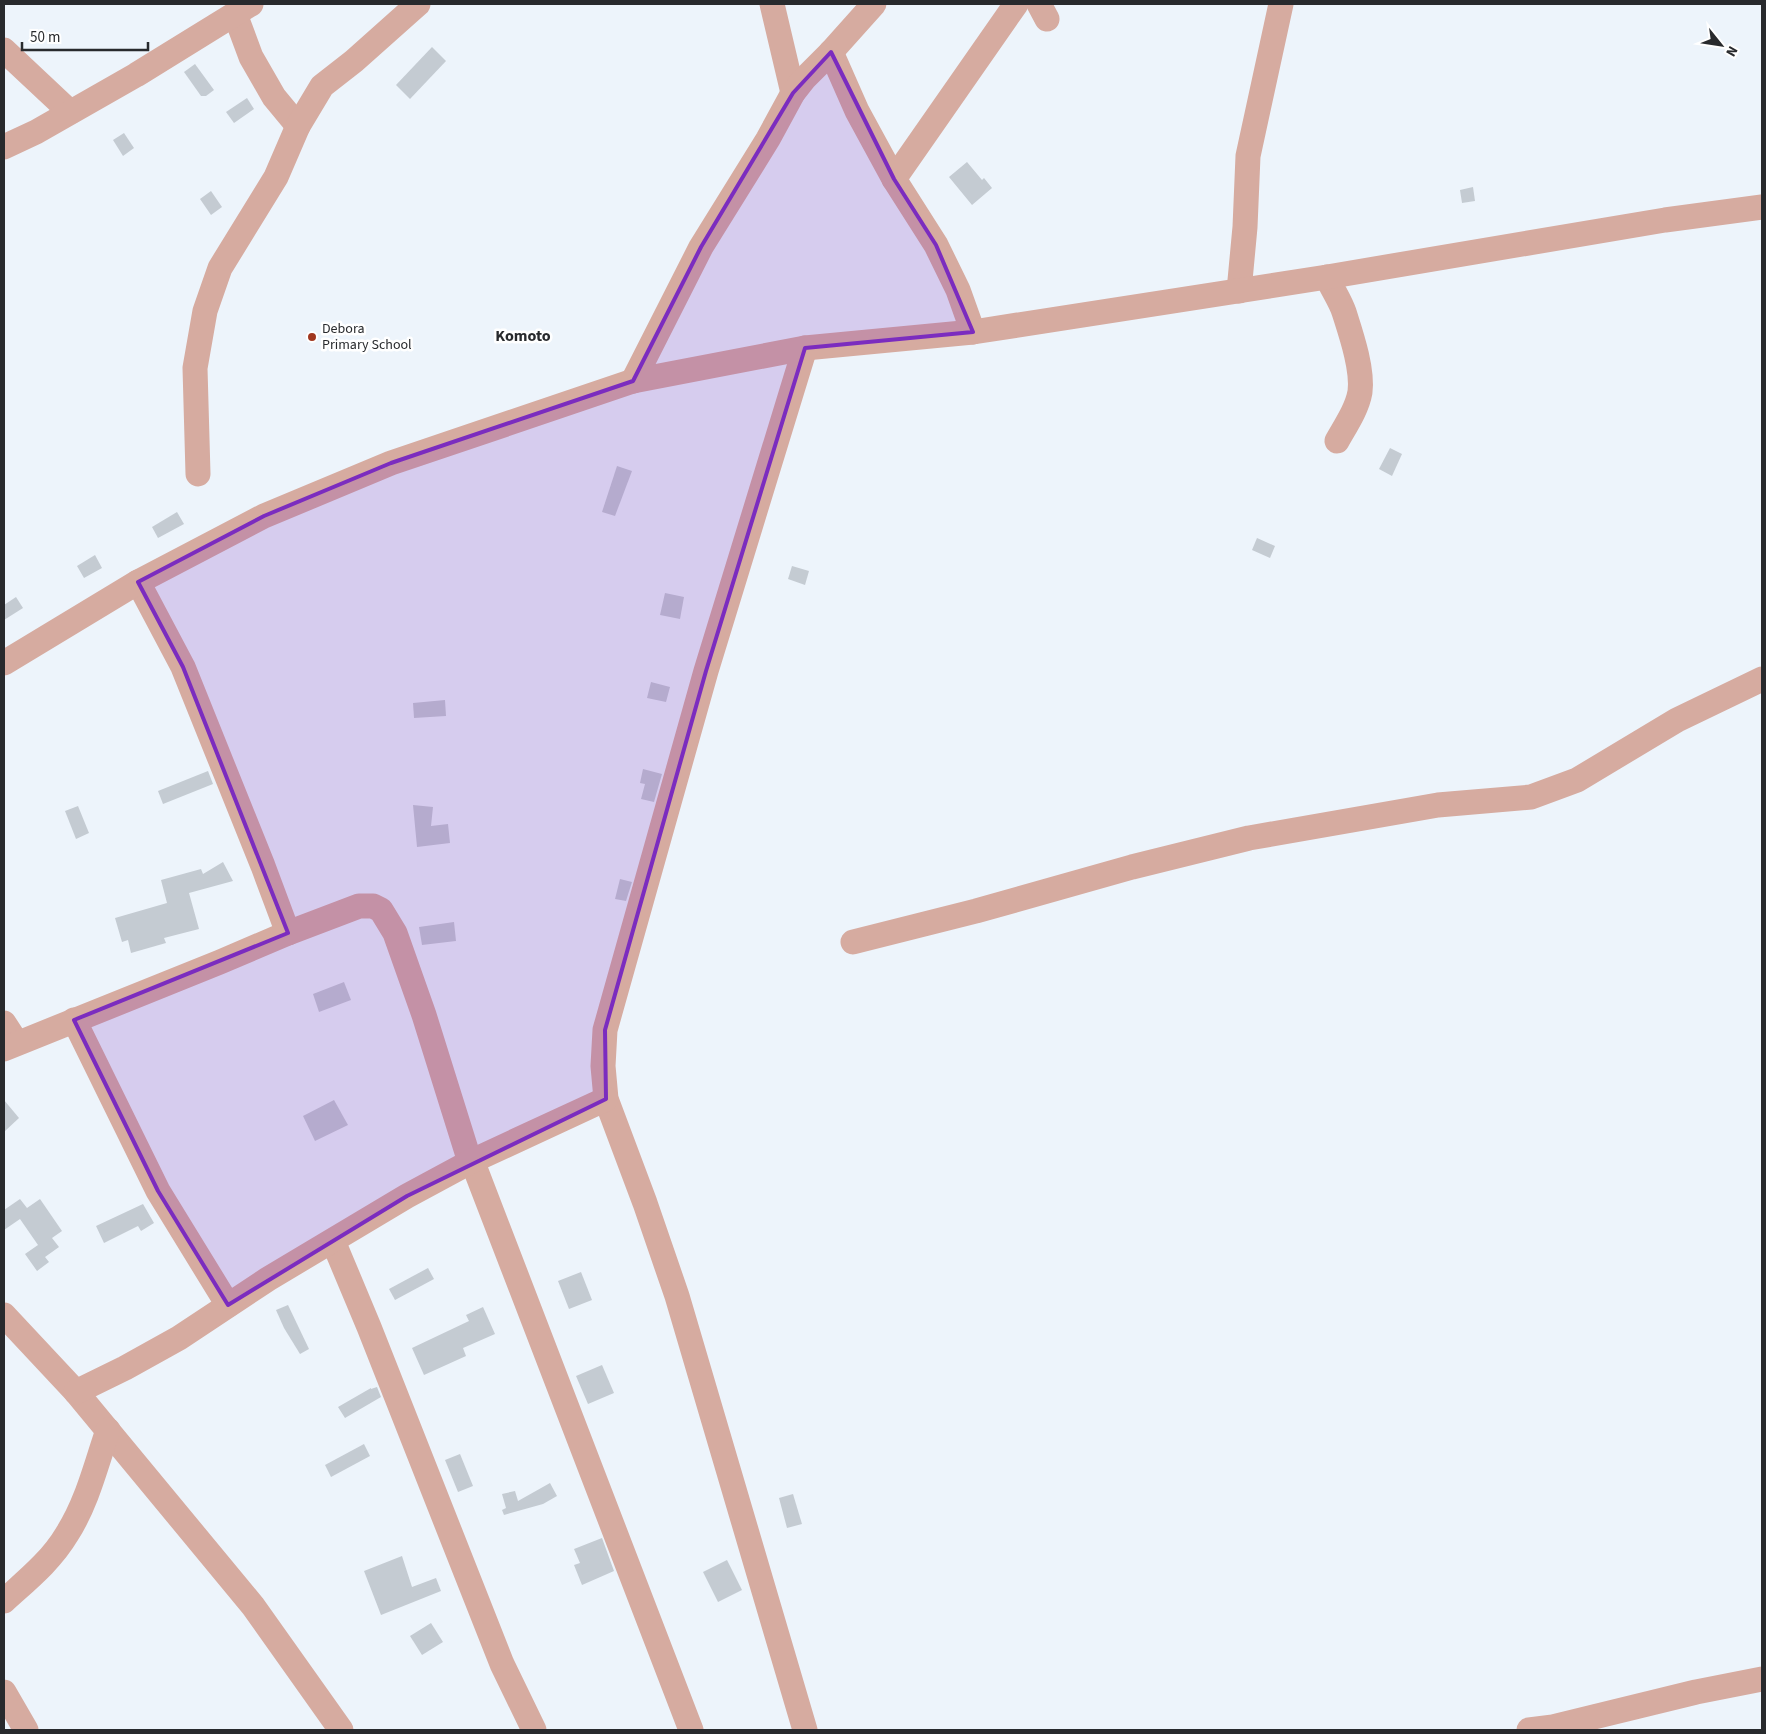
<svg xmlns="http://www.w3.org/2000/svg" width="1766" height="1734" font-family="'Source Sans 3',sans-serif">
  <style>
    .building { fill: #c4cbd2 }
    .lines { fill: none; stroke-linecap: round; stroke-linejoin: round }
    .minor { stroke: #d6aba0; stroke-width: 25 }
    .marked { fill: #7b2cbf; fill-opacity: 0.2; stroke: #7b2cbf; stroke-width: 4; stroke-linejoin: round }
    .poi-dot { fill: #a0371f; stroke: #fff; stroke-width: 2 }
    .labels { text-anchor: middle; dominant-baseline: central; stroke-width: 5; stroke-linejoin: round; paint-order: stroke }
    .poi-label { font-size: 14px; fill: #282a2d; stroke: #fff; text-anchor: start }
    .quarter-label { font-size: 16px; font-weight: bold; fill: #282a2d; stroke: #fff }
  </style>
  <rect width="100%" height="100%" fill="#edf4fb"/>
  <g class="building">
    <polygon points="432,47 446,61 410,99 396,85"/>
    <polygon points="195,64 214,90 206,96 201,96 184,72"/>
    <polygon points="247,98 254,109 234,123 226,112"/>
    <polygon points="124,133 134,148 123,156 113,140"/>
    <polygon points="967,162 982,180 984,178 992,188 972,205 949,177"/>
    <polygon points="1473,187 1475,201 1462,203 1460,190"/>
    <polygon points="211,191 222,207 211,215 200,199"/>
    <polygon points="1390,448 1402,454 1392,476 1379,469"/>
    <polygon points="617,466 632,471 615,516 602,512"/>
    <polygon points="177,512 184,524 158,538 152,527"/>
    <polygon points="1257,538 1275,546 1270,558 1252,550"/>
    <polygon points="95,555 102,568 84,578 77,566"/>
    <polygon points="792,566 809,571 805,585 788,579"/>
    <polygon points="665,593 684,597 680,619 660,615"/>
    <polygon points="16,597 23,608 4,620 4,605"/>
    <polygon points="651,682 670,687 666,702 647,698"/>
    <polygon points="445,700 446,716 414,718 413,703"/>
    <polygon points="643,769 662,774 654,802 641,799 645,784 640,783"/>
    <polygon points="208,771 213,784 163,804 158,791"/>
    <polygon points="413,805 433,807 431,826 448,824 450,843 417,847"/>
    <polygon points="78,806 89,833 76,839 65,811"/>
    <polygon points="223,862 233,881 189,893 199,929 164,938 166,943 131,953 128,940 122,942 115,918 167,903 161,880 201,869 203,874"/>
    <polygon points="620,879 632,882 626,901 615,899"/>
    <polygon points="454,922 456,941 422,945 419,927"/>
    <polygon points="344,982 351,1000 319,1012 313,994"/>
    <polygon points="4,1100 19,1118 4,1132"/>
    <polygon points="334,1100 348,1125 315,1141 303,1116"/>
    <polygon points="20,1199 27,1208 40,1199 62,1231 52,1238 59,1247 45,1257 49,1262 37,1271 25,1254 38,1245 20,1219 4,1230 4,1210"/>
    <polygon points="143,1204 154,1223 141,1231 138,1226 104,1243 96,1226"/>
    <polygon points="428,1268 434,1279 395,1300 389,1289"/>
    <polygon points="581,1272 592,1300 569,1309 558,1281"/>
    <polygon points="288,1305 309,1349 300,1354 284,1328 276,1310"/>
    <polygon points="483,1307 495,1334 463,1348 466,1356 424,1375 412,1348 469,1321 466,1315"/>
    <polygon points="602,1365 614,1393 588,1404 576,1376"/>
    <polygon points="377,1387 381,1397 345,1418 338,1407 371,1388 371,1389"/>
    <polygon points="364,1444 370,1456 331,1477 325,1465"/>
    <polygon points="460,1454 473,1486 458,1492 445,1460"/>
    <polygon points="550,1483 557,1496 543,1504 504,1515 502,1510 506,1508 502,1494 515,1491 518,1501"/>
    <polygon points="793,1494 802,1524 787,1528 779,1498"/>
    <polygon points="602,1538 614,1571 582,1585 574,1565 580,1563 574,1549"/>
    <polygon points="402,1556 412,1587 436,1578 441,1591 381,1615 364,1571"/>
    <polygon points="727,1560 742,1590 718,1602 703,1572"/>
    <polygon points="431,1623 443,1642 422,1655 410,1636"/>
  </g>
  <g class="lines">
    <g class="minor">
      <polyline points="772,4 793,93"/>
      <polyline points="1039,4 1047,19"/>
      <polyline points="235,14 251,57 274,97 298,126"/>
      <polyline points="4,50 70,112"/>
      <polyline points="831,52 857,111 894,179 936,245 958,290 973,332"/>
      <polyline points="4,147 36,132 136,75 251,4"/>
      <polyline points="894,179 1016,4"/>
      <path d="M1327,277C1332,289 1340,300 1344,312C1351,334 1363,369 1360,392C1357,409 1346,425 1337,441"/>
      <polyline points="1239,291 1245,227 1248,156 1281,4"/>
      <polyline points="805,348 706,671 605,1030 603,1066 606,1099 645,1203 677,1296 805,1730"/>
      <polyline points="633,381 701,247 768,139 793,93 804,79 831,52 874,4"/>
      <polyline points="198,474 195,368 205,311 220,268 276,177 298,126 322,86 354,61 418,4"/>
      <polyline points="138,582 183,667 263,866 288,933"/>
      <polyline points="4,663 138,582 264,516 391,463 633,381 805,348 973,332 1327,277 1665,220 1762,207"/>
      <polyline points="853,942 976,911 1132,867 1249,838 1438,805 1531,797 1577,780 1677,720 1762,679"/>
      <polyline points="74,1020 158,1191 228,1305"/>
      <polyline points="4,1023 17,1043"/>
      <polyline points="4,1049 220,962 288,933 359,906 373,906 381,910 395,933 424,1015 470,1162 473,1163 691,1730"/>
      <polyline points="333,1241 369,1327 502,1664 534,1730"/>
      <polyline points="4,1315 76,1392 253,1606 341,1730"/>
      <polyline points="76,1392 125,1368 179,1338 268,1279 407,1196 470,1162 606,1099"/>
      <path d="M4,1601C27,1580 51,1561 67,1534C87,1503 96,1465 108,1430"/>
      <polyline points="4,1692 26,1730"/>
      <polyline points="1529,1730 1553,1727 1696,1692 1762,1679"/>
    </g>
  </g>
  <path class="marked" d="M831,52L894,179L936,245L973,332L805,348L706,671L605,1030L606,1099L407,1196L228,1305L158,1191L74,1020L288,933L183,667L138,582L264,516L391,463L633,381L701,247L793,93Z"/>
  <circle class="poi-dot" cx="312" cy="337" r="5"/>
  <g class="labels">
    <g class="poi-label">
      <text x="322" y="329">Debora<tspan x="322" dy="16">Primary School</tspan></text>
    </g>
    <g class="quarter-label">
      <text x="523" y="336">Komoto</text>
    </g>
  </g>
  <rect width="1766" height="1734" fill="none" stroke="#282a2d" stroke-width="10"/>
  <g transform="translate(1721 45) rotate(120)" stroke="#ffffff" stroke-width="4" paint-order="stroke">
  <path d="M0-4L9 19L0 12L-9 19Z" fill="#282a2d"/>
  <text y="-8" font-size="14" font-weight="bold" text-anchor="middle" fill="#282a2d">N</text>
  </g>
  <path d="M22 42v8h126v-8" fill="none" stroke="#282a2d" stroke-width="2.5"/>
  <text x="30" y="42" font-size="15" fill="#282a2d" stroke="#ffffff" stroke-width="4" paint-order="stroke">50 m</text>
</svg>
